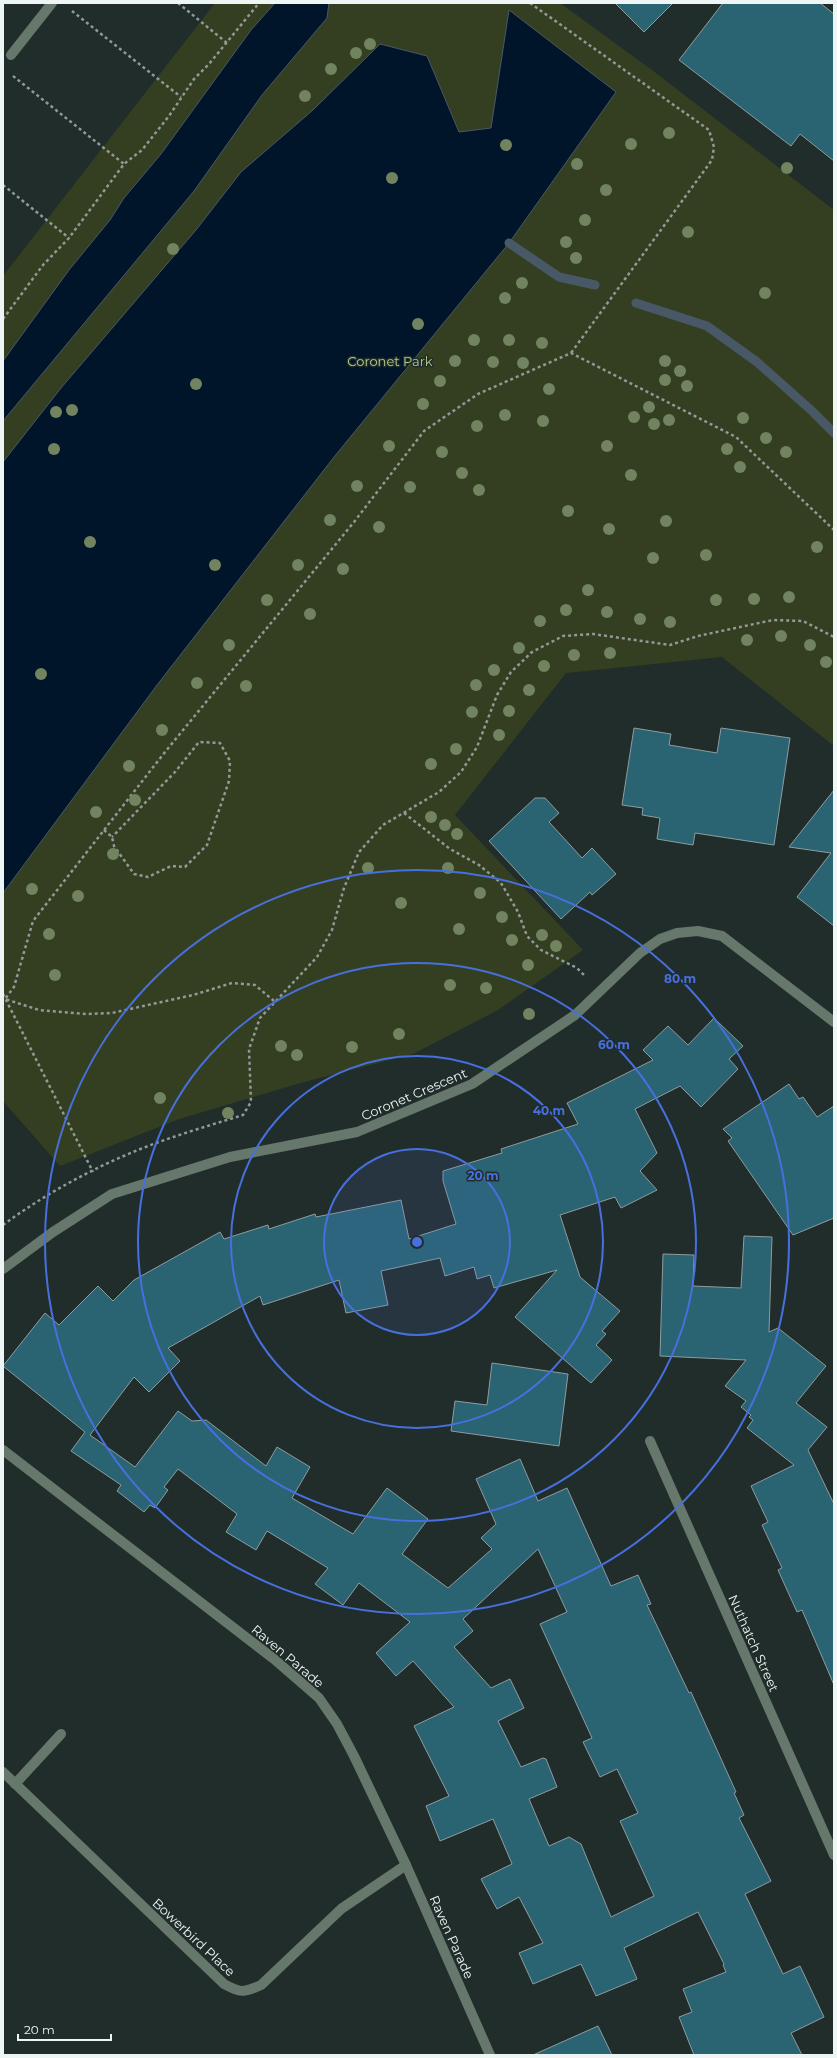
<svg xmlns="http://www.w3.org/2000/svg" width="837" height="2058" font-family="Montserrat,sans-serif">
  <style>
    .green { fill: #343f21 }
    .water { fill: #01152a; stroke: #485867 }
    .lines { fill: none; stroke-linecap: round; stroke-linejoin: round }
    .stream { stroke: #485867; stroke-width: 9 }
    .building { fill: #2a6372; stroke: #8f9ca0; fill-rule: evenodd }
    .path { stroke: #909a98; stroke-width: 2.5; stroke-dasharray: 3 3; stroke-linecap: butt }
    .minor { stroke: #66786c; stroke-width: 10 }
    .tree { fill: #71845f }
    .ring { fill: none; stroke: #4770de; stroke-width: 2 }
    .labels { text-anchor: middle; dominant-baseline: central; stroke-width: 3; stroke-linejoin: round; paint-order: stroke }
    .park-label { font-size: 13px; fill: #b3cc89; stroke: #212d2b }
    .street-label { font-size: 13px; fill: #eef6f5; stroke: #212d2b }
    .centre { fill: #4770de; stroke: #212d2b; stroke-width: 2 }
    .ring-label { font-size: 12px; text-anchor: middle; font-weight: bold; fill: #4770de; stroke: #212d2b; stroke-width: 3; stroke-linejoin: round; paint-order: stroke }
  </style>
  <rect width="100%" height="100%" fill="#212d2b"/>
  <polygon class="green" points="215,3 560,3 652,70 834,210 834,746 722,657 566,673 455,815 583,950 498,1010 413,1054 304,1082 179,1119 60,1166 3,1101 3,276"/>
  <g class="water">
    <polygon points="275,3 329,3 327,18 262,95 194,191 3,421 3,361 69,270 110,220 124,198 161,154 251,30"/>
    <polygon points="509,10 616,92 509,243 334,457 157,685 3,893 3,462 61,388 196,230 241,172 313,110 380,44 427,56 459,132 491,128"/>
  </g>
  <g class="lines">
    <g class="stream">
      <polyline points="509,243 559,277 595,285"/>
      <polyline points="636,303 707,326 757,362 812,411 834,433"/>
    </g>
  </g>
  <g class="building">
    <polygon points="615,3 673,3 644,32"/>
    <polygon points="723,3 820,3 834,14 834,161 800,134 791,146 679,60"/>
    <polygon points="634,728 671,734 669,745 717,753 721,728 790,738 774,845 695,833 693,845 657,839 660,818 642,815 643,808 622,805"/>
    <polygon points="834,790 834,926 797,897 831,853 789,847"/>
    <polygon points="535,798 545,798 559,813 549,822 582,858 592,848 616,874 592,895 590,892 561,919 489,841"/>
    <path d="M714,1018L743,1046L729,1059L738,1069L701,1107L680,1086L635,1109L657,1153L640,1171L657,1190L621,1208L615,1197L560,1215L580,1277L620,1311L602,1331L606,1334L596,1345L612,1360L591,1383L515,1317L557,1270L494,1288L490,1275L477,1279L474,1267L445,1276L440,1258L381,1271L388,1305L346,1313L339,1280L263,1305L260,1296L168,1348L180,1361L149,1392L134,1377L90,1435L135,1467L178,1411L192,1421L206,1420L266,1466L277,1447L310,1467L292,1498L353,1534L387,1488L428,1519L402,1554L448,1588L492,1549L481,1538L496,1524L476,1479L520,1459L538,1501L567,1488L611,1586L638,1575L651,1604L647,1605L689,1693L691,1692L699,1710L736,1792L734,1793L744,1815L739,1818L771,1881L745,1894L783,1974L800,1966L824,2017L791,2033L802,2055H694L679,2017L692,2012L683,1989L726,1972L723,1965L724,1964L698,1912L624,1948L637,1979L596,1996L581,1964L533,1984L519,1953L543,1943L519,1897L497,1909L481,1879L512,1864L493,1819L440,1841L426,1806L449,1796L414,1726L454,1707L413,1661L396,1676L376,1653L410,1622L359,1583L343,1605L315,1584L328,1568L267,1531L256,1550L226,1532L237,1514L178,1469L164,1487L168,1490L155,1508L150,1505L144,1512L117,1491L121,1485L71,1451L85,1432L3,1366L45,1313L59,1325L98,1286L113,1301L134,1280L220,1232L224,1239L268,1225L269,1229L315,1214L316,1217L401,1200L409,1239L456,1224L443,1181V1171L502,1153L501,1149L578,1124L567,1103L653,1060L643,1050L668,1026L688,1045ZM538,1549L567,1612L540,1624L592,1738L583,1742L600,1777L617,1769L638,1813L620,1821L654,1896L611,1917L581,1844L569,1837L549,1846L529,1799L557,1787L546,1759L543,1758L521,1767L498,1721L524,1708L510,1679L491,1688L454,1647L473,1631L463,1619Z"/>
    <polygon points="789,1084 799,1099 803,1097 817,1117 834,1106 834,1218 793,1235 728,1141 732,1138 723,1129"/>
    <polygon points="744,1236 772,1237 769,1332 778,1328 826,1366 796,1403 827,1427 808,1450 834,1504 834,1685 802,1610 797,1612 778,1570 782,1568 762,1525 768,1522 751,1486 794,1465 747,1428 753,1420 749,1417 751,1415 741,1407 746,1401 725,1386 746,1360 660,1356 663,1254 694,1255 693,1286 741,1288"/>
    <polygon points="492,1363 568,1374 559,1446 451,1431 455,1401 487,1405"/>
    <polygon points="598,2026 612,2055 533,2055"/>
  </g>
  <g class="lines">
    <g class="path">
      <polyline points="178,3 227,43"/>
      <polyline points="530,3 709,130 714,147 712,160 571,353"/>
      <polyline points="72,11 181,97"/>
      <polyline points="13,76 124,164"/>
      <polyline points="3,185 69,238"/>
      <polyline points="3,319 43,265 69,238 124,164 142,150 169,116 194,79 209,64 259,3"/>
      <polyline points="404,813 450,849 479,865 501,883 518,912 527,936 541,950 577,968 586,977"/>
      <polyline points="104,830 112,837 114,846 134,874 148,877 171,866 185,867 207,845 229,781 230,761 220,743 199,742 175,772 112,837"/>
      <polyline points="3,994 93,1172"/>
      <polyline points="274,1001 255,985 232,983 193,995 112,1013 86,1014 39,1010 5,999 14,987 33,921 165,752 354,522 424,431 478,394 571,353 736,437 834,530"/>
      <path d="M3,1225C49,1191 102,1163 156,1143C184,1133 214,1124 243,1115L251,1102L249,1049L260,1018L317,957L332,930L344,888L359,852L383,825L439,792L461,772L477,747L497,695L511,672L532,652L563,636L593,634L670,645L698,636L773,620L803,621L834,637"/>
    </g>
    <g class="minor">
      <polyline points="11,55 52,3"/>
      <polyline points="3,1269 53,1232 112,1194 230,1157 357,1132 472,1084 575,1015 640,953 660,939 677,933 698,931 722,936 834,1022"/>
      <polyline points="650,1441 834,1855"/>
      <polyline points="3,1450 274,1659 319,1698 337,1724 354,1756 406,1865 490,2055"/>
      <path d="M3,1772L224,1984C240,1993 244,1993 261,1985L341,1909L406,1865"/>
      <polyline points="15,1784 61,1734"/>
    </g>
  </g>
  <g class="tree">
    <circle cx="370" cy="44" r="6"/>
    <circle cx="356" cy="53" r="6"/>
    <circle cx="331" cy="69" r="6"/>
    <circle cx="305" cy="96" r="6"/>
    <circle cx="669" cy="133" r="6"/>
    <circle cx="631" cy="144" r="6"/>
    <circle cx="506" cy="145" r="6"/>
    <circle cx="577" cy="164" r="6"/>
    <circle cx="787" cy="168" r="6"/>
    <circle cx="392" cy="178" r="6"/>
    <circle cx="606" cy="190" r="6"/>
    <circle cx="585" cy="220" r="6"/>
    <circle cx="688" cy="232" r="6"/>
    <circle cx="566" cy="242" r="6"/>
    <circle cx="173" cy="249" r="6"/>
    <circle cx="576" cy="258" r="6"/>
    <circle cx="522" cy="283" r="6"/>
    <circle cx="765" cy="293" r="6"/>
    <circle cx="505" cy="298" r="6"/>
    <circle cx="418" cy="324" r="6"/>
    <circle cx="474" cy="340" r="6"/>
    <circle cx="509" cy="340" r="6"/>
    <circle cx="542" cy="343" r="6"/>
    <circle cx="455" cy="361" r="6"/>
    <circle cx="665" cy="361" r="6"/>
    <circle cx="493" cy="362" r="6"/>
    <circle cx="523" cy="363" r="6"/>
    <circle cx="680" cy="371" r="6"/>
    <circle cx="665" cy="380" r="6"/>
    <circle cx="440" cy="381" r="6"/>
    <circle cx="196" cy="384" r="6"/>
    <circle cx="687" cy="386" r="6"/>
    <circle cx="549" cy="389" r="6"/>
    <circle cx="423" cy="404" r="6"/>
    <circle cx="649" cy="407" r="6"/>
    <circle cx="72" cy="410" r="6"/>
    <circle cx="56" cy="412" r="6"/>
    <circle cx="505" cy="415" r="6"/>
    <circle cx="634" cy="417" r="6"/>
    <circle cx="743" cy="418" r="6"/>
    <circle cx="669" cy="420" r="6"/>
    <circle cx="543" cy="421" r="6"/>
    <circle cx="654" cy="424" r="6"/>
    <circle cx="477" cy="426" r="6"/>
    <circle cx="766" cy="438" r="6"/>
    <circle cx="389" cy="446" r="6"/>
    <circle cx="607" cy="446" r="6"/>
    <circle cx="54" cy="449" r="6"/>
    <circle cx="727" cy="449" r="6"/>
    <circle cx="442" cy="452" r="6"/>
    <circle cx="786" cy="452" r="6"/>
    <circle cx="740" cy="467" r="6"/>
    <circle cx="462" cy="473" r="6"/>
    <circle cx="631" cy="475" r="6"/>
    <circle cx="357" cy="486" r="6"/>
    <circle cx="410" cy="487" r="6"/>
    <circle cx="479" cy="490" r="6"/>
    <circle cx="568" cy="511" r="6"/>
    <circle cx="330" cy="520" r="6"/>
    <circle cx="666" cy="521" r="6"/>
    <circle cx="379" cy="527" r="6"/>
    <circle cx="609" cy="529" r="6"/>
    <circle cx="90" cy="542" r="6"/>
    <circle cx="817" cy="547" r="6"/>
    <circle cx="706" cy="555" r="6"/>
    <circle cx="653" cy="558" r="6"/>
    <circle cx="215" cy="565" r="6"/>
    <circle cx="298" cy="565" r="6"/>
    <circle cx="343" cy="569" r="6"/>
    <circle cx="588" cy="590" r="6"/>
    <circle cx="789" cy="597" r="6"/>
    <circle cx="754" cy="599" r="6"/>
    <circle cx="267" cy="600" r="6"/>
    <circle cx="716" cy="600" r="6"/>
    <circle cx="566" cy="610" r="6"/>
    <circle cx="607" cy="612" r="6"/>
    <circle cx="310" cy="614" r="6"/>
    <circle cx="640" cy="619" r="6"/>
    <circle cx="540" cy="621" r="6"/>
    <circle cx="670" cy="622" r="6"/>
    <circle cx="781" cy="636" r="6"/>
    <circle cx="747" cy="640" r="6"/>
    <circle cx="229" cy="645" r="6"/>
    <circle cx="810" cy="645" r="6"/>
    <circle cx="519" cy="648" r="6"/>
    <circle cx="610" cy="653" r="6"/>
    <circle cx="574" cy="655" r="6"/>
    <circle cx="826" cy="662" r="6"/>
    <circle cx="544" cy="666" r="6"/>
    <circle cx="494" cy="670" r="6"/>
    <circle cx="41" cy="674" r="6"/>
    <circle cx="197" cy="683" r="6"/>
    <circle cx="476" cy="685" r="6"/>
    <circle cx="246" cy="686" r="6"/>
    <circle cx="529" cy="690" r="6"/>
    <circle cx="509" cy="711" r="6"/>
    <circle cx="472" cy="712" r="6"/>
    <circle cx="162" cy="730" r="6"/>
    <circle cx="499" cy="735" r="6"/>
    <circle cx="456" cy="749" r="6"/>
    <circle cx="431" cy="764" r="6"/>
    <circle cx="129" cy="766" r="6"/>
    <circle cx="135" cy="800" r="6"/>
    <circle cx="96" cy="812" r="6"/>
    <circle cx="431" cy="817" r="6"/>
    <circle cx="445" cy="825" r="6"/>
    <circle cx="457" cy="834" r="6"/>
    <circle cx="113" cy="854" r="6"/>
    <circle cx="368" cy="868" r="6"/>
    <circle cx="448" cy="868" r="6"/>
    <circle cx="32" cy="889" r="6"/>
    <circle cx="480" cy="893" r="6"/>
    <circle cx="78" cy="896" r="6"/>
    <circle cx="401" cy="903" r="6"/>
    <circle cx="502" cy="917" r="6"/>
    <circle cx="459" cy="929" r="6"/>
    <circle cx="49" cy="934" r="6"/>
    <circle cx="542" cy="935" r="6"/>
    <circle cx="512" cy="940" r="6"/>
    <circle cx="556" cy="946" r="6"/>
    <circle cx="528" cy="965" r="6"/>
    <circle cx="55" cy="975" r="6"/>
    <circle cx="450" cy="985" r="6"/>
    <circle cx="486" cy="988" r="6"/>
    <circle cx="529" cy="1014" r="6"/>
    <circle cx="399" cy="1034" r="6"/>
    <circle cx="281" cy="1046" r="6"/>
    <circle cx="352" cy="1047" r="6"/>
    <circle cx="297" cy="1055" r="6"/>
    <circle cx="160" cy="1098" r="6"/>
    <circle cx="228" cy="1113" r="6"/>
  </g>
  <circle cx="417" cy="1242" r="93" fill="#4770de" fill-opacity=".12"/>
  <g class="ring">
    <circle cx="417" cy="1242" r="93"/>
    <circle cx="417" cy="1242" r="186"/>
    <circle cx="417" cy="1242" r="279"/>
    <circle cx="417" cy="1242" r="372"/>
  </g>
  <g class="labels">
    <g class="park-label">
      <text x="390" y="361">Coronet Park</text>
    </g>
    <g class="street-label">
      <text transform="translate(414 1094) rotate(-23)">Coronet Crescent</text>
      <text transform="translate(754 1643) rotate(66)">Nuthatch Street</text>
      <text transform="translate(288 1656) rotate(40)">Raven Parade</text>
      <text transform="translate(194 1937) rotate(43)">Bowerbird Place</text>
      <text transform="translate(452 1937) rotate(66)">Raven Parade</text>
    </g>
  </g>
  <circle cx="417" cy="1242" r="6" class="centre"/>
  <g class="ring-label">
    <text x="680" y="983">80 m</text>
    <text x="614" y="1049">60 m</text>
    <text x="549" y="1115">40 m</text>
    <text x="483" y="1180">20 m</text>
  </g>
  <rect width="837" height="2058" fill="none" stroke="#eef6f5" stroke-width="8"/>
  <path d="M18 2034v6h93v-6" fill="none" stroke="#eef6f5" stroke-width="2"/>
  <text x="24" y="2034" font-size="12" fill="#eef6f5" stroke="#212d2b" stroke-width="3" paint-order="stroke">20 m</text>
</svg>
